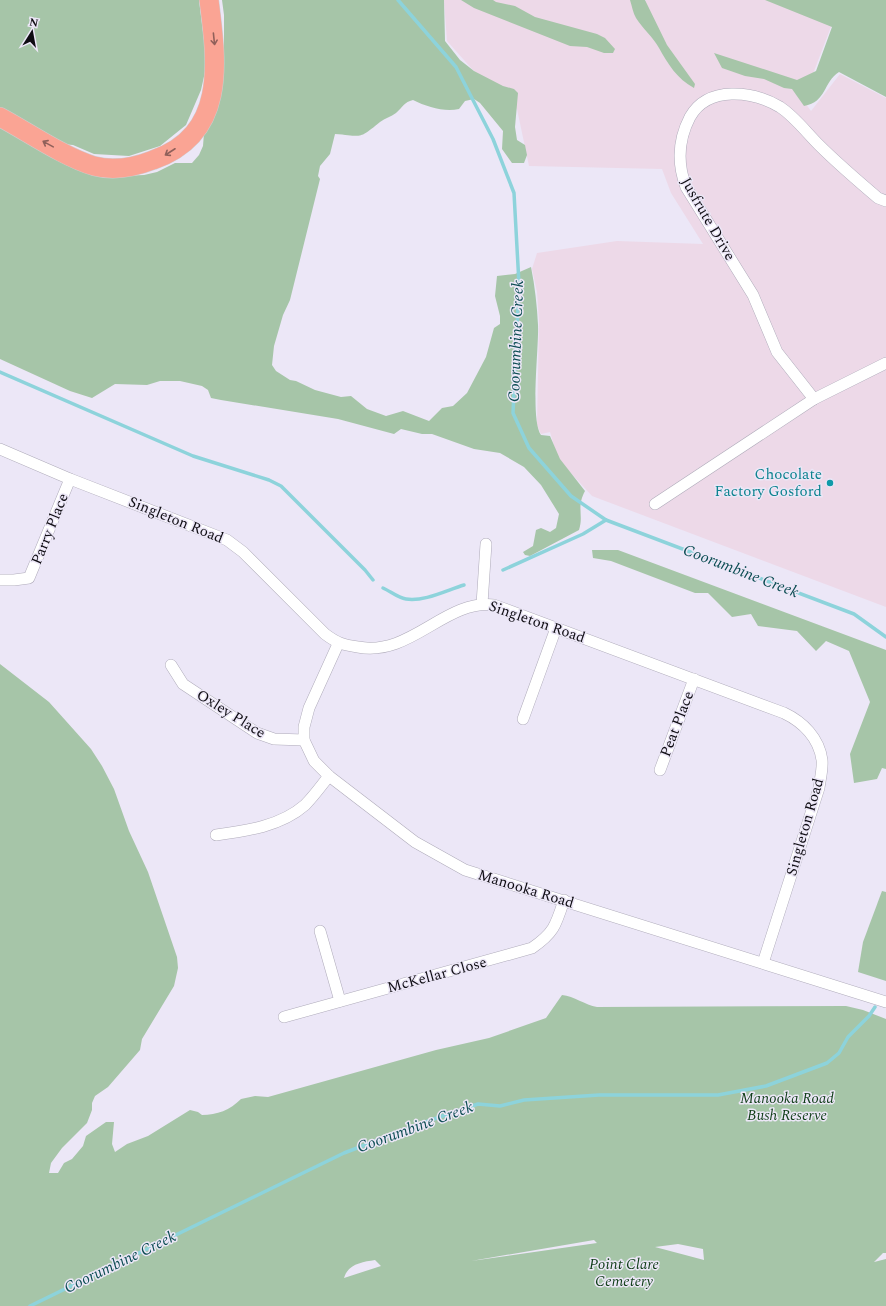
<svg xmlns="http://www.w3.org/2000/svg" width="886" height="1306" font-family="Spectral,serif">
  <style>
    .industrial { fill: #edd9e8 }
    .green { fill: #a6c5a8; fill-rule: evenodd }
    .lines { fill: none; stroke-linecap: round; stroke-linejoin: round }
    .stream { stroke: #8dd3db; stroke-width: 3.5 }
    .minor-casing { stroke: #afabba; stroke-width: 12 }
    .trunk-casing { stroke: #cfced0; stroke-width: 20 }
    .minor { stroke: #fff; stroke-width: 11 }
    .trunk { stroke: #faa494; stroke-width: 19 }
    .oneway { stroke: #90605a }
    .culture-dot { fill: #0f9aa8; stroke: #ece7f7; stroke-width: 1.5 }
    .labels { text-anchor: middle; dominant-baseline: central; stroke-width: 3; stroke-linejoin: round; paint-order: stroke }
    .street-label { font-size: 15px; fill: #0e0c12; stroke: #ece7f7 }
    .culture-label { font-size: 15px; fill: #0d838f; stroke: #ece7f7; text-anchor: end }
    .park-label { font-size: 15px; font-style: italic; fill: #0f3d17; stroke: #ece7f7 }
    .water-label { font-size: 16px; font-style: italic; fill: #0b4c52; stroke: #ece7f7 }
  </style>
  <rect width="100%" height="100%" fill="#ece7f7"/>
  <polygon class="industrial" points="444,0 632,0 640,15 646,0 766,0 832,24 803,100 811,111 840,74 886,98 886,607 592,496 558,459 550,432 541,434 537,425 539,321 537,292 532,269 537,253 617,241 703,244 671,193 662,169 529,166 517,109 472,69 447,41"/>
  <g class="green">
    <path d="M0,0H199L206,56L205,72L201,90L186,125L160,146L129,156L94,154L73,145L62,144L122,176L144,175L157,172L175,163H192L199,155L203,146L204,133L224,67V15L222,0H444L445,41L460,60L474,71L503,86L514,89L518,93L515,127L517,140L525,145L527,155L524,163H512L502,149L503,131L480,103L474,99L465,101L459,109C444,112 427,107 413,100C404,102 403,107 396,113C391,117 385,118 380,122C358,140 363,136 335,134L330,154L320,166L318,176L320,179L290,300L283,315L274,346L272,365L276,371L290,380L296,381L315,390L341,397L351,396L367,409L386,416L403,411L429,421L442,408L453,406L467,393L486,357L494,328L500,324V316L495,296L497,276L515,274L531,267C535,287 537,306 538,325C539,348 530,420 541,435L550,436L560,459L585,491C576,508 584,514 579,530L530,556L525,555L523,552L533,546L536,530L541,528L550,532L556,528L559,514L541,485L524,467L500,453L474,449L432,434H422L401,429L394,434L338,419L221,400L211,398L208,390L202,386L180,381H160L147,385L115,384L92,398L70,391L0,359Z"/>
    <polygon points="461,0 493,0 496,2 515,6 535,17 597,34 605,38 615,49 613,53 604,53 587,47 570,46 474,8"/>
    <path d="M630,0H645L667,45L695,84L694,88C677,79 668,64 659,48C653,37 643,29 636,18C633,13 632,6 630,0Z"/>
    <path d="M765,0H886V97L839,72C823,82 827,102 804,106L792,89L784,88L764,79L745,76L722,68L714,53L797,80L816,71L832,27Z"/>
    <polygon points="592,550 618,550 886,650 886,769 882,768 877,779 854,783 850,754 870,702 849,651 826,641 816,651 797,631 758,626 751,614 732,617 708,593 695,593 611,561 593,558"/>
    <path d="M0,664L49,702L91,749L102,766L114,789L129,831L148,872L177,957L178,968L174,986L142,1039L140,1050L108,1087L95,1096L92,1103V1110L87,1123L62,1148L51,1163L49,1173H58L64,1163L72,1159L83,1146L86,1136L106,1122H114L112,1144L115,1152L127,1144L148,1136L190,1110L198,1112L202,1115C217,1115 230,1110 241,1099L255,1096L268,1097L436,1050L489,1038L546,1018L562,995C574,996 585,1005 597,1007L846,1006L863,1010L886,1019V1253H883L874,1262L886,1259V1306H0ZM594,1240L597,1243L471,1261ZM678,1244L703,1249L704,1260L655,1247ZM375,1260L381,1266L344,1278C348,1264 362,1262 375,1260Z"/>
    <polygon points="882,891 886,892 886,981 858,972 863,942"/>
  </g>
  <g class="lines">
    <g class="stream">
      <polyline points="398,0 456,67 493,139 514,193 519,284 513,413 529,448 571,496 606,520 854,614 886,637"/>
      <polyline points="0,372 193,456 269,480 281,486 365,570 373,580"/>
      <polyline points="503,570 583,534 606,520"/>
      <path d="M383,588C390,591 398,598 406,599C424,602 447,590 464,585"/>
      <polyline points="30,1306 344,1153 431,1120 478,1104 500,1106 524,1100 599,1095 718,1095 766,1086 827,1063 839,1053 848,1037 869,1016 875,1007"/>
    </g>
    <defs>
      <g id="minor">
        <path d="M814,399L777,352L753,295L686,187C677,163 678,140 690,117C708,85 753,91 780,107C794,116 807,133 819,145C838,164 858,181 878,198L886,201"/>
        <path d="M0,449L70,479L227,540L243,552L325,634C337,643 343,645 358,647C411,657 445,599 494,605L784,713C803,722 819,738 822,760C823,768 820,780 819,788L763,963"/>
        <polyline points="655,504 814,399 886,363"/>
        <polyline points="0,580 14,580 29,578 70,479"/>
        <polyline points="482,604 486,544"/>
        <polyline points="338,644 309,708 304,727 304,740 314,761 329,776 415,842 465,870 886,1002"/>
        <polyline points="171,665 183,684 257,733 274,739 304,740"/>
        <polyline points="523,719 556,628"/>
        <polyline points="660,770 694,679"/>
        <path d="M216,835C247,831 281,826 305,805C314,796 321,786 329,776"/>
        <polyline points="320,931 340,1001"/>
        <path d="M284,1017L532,948C554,933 556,925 564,900"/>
      </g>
      <path id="trunk" d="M0,117C28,132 64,157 94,166C113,171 135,167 153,160C227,134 217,63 209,0"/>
    </defs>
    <use href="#minor" class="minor-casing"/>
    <use href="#trunk" class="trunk-casing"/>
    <use href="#minor" class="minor"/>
    <use href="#trunk" class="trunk"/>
  </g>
  <defs><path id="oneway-shaft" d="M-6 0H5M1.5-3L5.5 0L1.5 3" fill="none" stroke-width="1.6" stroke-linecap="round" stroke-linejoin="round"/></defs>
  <g class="oneway">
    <use href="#oneway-shaft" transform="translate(214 39) rotate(84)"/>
    <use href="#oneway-shaft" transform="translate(48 144) rotate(-151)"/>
    <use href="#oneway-shaft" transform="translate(170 152) rotate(147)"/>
  </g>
  <circle class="culture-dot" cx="830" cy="483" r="4"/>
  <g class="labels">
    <g class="street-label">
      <text transform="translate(708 219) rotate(60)">Jusfrute Drive</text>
      <text transform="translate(176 520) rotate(22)">Singleton Road</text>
      <text transform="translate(50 529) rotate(-68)">Parry Place</text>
      <text transform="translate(537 622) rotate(19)">Singleton Road</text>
      <text transform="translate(231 714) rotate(32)">Oxley Place</text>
      <text transform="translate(677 724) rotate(-69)">Peat Place</text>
      <text transform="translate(805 827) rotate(-74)">Singleton Road</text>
      <text transform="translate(526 889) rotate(17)">Manooka Road</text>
      <text transform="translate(437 975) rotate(-15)">McKellar Close</text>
    </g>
    <g class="culture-label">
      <text x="822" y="474">Chocolate<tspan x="822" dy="17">Factory Gosford</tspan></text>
    </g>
    <g class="park-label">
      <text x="787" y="1098">Manooka Road<tspan x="787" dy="17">Bush Reserve</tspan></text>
      <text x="624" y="1264">Point Clare<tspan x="624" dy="17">Cemetery</tspan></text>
    </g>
    <g class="water-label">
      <text transform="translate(516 341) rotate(-88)">Coorumbine Creek</text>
      <text transform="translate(741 571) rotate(21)">Coorumbine Creek</text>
      <text transform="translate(415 1127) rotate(-20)">Coorumbine Creek</text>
      <text transform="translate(120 1262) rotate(-26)">Coorumbine Creek</text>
    </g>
  </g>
  <g transform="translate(32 32) rotate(11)" stroke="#ece7f7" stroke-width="3" paint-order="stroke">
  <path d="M0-3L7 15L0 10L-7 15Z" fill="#0e0c12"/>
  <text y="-6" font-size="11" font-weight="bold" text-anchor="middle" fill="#0e0c12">N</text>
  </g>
</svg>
